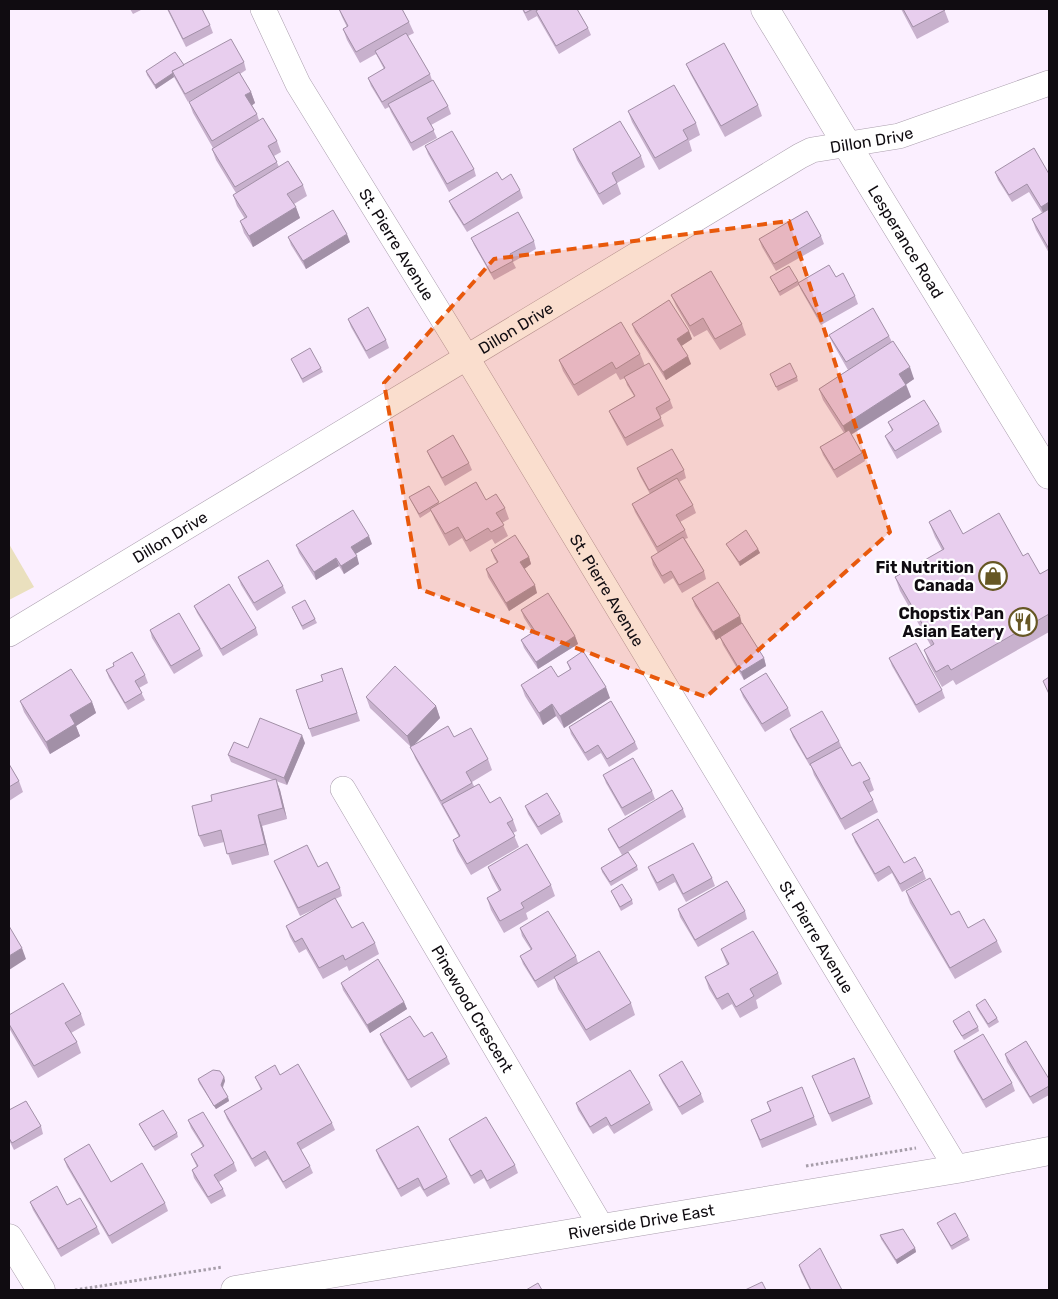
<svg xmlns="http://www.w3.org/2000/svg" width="1058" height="1299" font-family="Rubik,sans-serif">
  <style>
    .green { fill: #eae0be }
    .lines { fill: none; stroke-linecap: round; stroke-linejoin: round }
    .street-casing { stroke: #ab9fae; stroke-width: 26 }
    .secondary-casing { stroke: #ab9fae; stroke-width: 29 }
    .path { stroke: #a69da9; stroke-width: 3; stroke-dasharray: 2.5 2.5; stroke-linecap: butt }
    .street { stroke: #fff; stroke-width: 25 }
    .secondary { stroke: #fff; stroke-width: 28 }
    .wall { fill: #c8b1cd }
    .shaded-wall { fill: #a290a7 }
    .building { fill: #e8ceee; stroke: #a290a7 }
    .marked { fill: #e8590c; fill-opacity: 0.2; stroke: #e8590c; stroke-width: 4; stroke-dasharray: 10 6; stroke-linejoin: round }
    .labels { text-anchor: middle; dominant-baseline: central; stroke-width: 4.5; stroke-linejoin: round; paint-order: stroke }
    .street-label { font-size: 16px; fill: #100c11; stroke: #fff }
    .poi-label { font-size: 16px; font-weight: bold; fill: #100c11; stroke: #fff; text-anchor: end }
  </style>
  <rect width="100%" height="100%" fill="#fbefff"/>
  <polygon class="green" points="9,544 34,587 9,600"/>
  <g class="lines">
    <defs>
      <g id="street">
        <path id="s1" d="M263,9L298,84L467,358L957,1169"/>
        <path id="s2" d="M9,634L800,156L812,150L899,136L1049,83"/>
        <path id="s3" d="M343,789L602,1228"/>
      </g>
      <g id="secondary">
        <path id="s4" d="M765,9L875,191L1049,475"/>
        <polyline points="9,1238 41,1290"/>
        <path id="s5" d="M235,1290L602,1228L957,1169L1049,1151"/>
      </g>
    </defs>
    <use href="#street" class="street-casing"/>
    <use href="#secondary" class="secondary-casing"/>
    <g class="path">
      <polyline points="806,1166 916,1148"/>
      <polyline points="75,1290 223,1267"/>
    </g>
    <use href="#street" class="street"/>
    <use href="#secondary" class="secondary"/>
  </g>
  <g class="wall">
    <polygon points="130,9 143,9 133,14"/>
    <polygon points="167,9 202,9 210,25 213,33 186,47"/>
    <polygon points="339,9 402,9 409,22 414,33 408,36 430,74 432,80 448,106 451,114 431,125 437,138 413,151 391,112 389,107 385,109 371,86 368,78 384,69 376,54 360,63 347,40 343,29 347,27 342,17"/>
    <polygon points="522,9 577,9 588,28 591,35 559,54 537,16 528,21"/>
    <polygon points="901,9 944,9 949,22 917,39"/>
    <polygon points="244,62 246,70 240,74 251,92 255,103 252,105 257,114 259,120 277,141 281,152 274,156 279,167 303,185 307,196 294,204 300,218 253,247 244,233 240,221 245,219 237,206 233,195 236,193 216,160 212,149 213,148 193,113 189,102 202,94 188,102 174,77 156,89 147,75 146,71 184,65"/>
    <polygon points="686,64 758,105 762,116 725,137 691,75"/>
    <polygon points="628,111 696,123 700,135 689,141 692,151 659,170 632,122"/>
    <polygon points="425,146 474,169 476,176 449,192 428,154"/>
    <polygon points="573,149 641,156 645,167 617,183 621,194 603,205 577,160"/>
    <polygon points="995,172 1049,174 1049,253 1036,230 1032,219 1042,213 1029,192 1012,202 998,180"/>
    <polygon points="520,190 523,198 467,232 452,208 449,201"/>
    <polygon points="821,236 824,244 776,271 762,247 759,239"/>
    <polygon points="288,237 350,242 306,269 291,245"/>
    <polygon points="471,238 534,241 536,249 513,262 516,268 494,280 474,245"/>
    <polygon points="770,277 798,281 799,282 836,277 855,296 858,304 821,325 801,290 799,285 780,296"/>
    <polygon points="671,295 742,324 746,335 720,350 707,330 694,337 676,306"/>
    <polygon points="348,319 386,340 389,348 369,359 351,327"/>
    <polygon points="632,324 689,331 692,339 681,346 691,364 666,380 635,332"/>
    <polygon points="829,335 889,336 892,342 914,379 906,384 911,397 851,435 862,453 865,461 837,478 823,455 820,447 844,433 823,400 819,389 848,370 832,342"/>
    <polygon points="640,354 645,366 670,400 673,408 660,416 664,426 627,446 612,418 609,411 634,396 627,385 625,378 620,380 616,373 578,396 563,371 559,360"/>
    <polygon points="291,359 321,368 323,372 303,383"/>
    <polygon points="770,374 797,377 798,381 778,391"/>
    <polygon points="888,422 939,424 942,432 897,459 888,443 885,436 892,431"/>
    <polygon points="427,451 469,463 472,470 445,486 430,458"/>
    <polygon points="637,468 684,470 686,478 679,482 693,505 696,513 680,522 685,530 688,538 685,539 704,571 706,579 682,593 673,578 664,584 653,565 651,557 658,553 635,512 632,504 650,494 640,476"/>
    <polygon points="429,486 439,504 486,500 505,508 509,519 502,523 508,536 495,544 492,539 470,552 462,538 449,546 435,520 431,511 420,518 409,497"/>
    <polygon points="929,522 1023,556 1040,574 1049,569 1049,632 956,685 953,680 942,687 929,664 924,650 931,646 900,591 895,577 942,550 935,537"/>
    <polygon points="372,544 355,554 359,564 344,574 339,566 316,580 299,553 296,545"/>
    <polygon points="726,544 758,549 760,553 740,566 728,547"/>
    <polygon points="491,550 529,557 531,564 524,569 537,593 509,611 488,577 486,569 497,563 494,558"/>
    <polygon points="238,577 283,586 286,593 257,611 241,585"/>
    <polygon points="692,598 742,623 764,658 766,666 744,680 723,645 720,637 716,640 695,606"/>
    <polygon points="194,606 256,628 258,635 223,656 197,613"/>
    <polygon points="292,607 315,619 317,623 303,630"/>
    <polygon points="521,610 575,636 578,644 538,669 524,648 521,640 533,632 524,618"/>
    <polygon points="150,630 200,649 203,656 174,674 152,638"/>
    <polygon points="889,658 942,690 945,698 919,713 892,666"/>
    <polygon points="567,662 610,698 564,728 556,716 543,725 525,696 521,685 558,677 570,670"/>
    <polygon points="113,663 145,675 148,683 139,688 145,700 128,710 109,678 106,670 114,666"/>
    <polygon points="342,668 360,721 312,737 296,690 323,681"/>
    <polygon points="740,689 788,708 791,716 765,732 743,697"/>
    <polygon points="366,697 436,706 440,718 414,745 454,737 488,759 492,770 472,782 474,786 490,803 513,820 517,831 513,833 519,847 471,875 457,851 453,840 459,837 415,758 411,747 370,708"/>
    <polygon points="20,701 92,702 96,713 76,726 80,736 50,754 24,712"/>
    <polygon points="569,727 635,742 638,749 609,767 601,753 588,761 571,734"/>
    <polygon points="790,729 839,741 842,748 852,766 870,779 874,790 869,793 873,800 878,812 845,830 814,775 811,766 810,766 793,737"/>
    <polygon points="305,743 287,785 276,781 280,790 287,819 262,826 269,855 232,865 224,842 204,847 199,836 212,801 273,780 231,762 228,755 248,748"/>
    <polygon points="9,764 19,781 23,792 9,801"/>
    <polygon points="603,775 652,791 655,799 625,816 606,783"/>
    <polygon points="525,806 560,814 563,822 541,835 528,814"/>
    <polygon points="683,809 686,817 628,852 637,866 638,870 611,886 602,872 601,868 622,855 611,836 608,829"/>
    <polygon points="852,834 904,863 923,871 926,879 902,892 892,873 878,882 855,842"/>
    <polygon points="274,861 318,867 340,888 342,896 335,899 352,928 375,943 379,954 349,971 347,966 323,979 306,949 299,953 290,937 286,926 319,907 300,916 277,868"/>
    <polygon points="488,867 551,885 555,896 526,913 528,919 504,933 491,910 487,898 499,891 492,878"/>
    <polygon points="648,867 712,878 715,886 686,902 675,882 659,891 651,875"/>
    <polygon points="611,891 632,900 633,904 621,911"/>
    <polygon points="906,891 951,915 968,928 997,941 1002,952 955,979 910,903"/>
    <polygon points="678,909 745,911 747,919 698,947 680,917"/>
    <polygon points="520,928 576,956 578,963 631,1003 635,1015 590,1041 558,989 555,978 538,988 523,964 520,956 531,950 522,936"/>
    <polygon points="721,949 778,973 782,984 756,1000 758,1008 740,1018 732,1004 722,1010 709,989 705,977 727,965"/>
    <polygon points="341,983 404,1002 407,1009 370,1033 343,990"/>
    <polygon points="976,1005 997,1018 999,1022 989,1028 977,1009"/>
    <polygon points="81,1014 85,1025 71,1033 77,1042 81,1053 38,1078 9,1028 9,1015"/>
    <polygon points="953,1021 978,1027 979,1031 964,1040 954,1024"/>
    <polygon points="380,1034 424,1037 447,1057 450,1064 411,1088 383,1042"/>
    <polygon points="954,1051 1012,1083 1015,1091 986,1108 957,1059"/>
    <polygon points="1005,1054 1049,1079 1049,1095 1033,1104 1007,1062"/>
    <polygon points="280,1075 332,1123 335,1130 301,1150 310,1166 313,1173 286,1189 268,1159 255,1167 227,1119 224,1111 261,1090 255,1077"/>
    <polygon points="659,1075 701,1094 704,1102 682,1115 662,1082"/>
    <polygon points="812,1076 870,1097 873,1104 832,1122"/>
    <polygon points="224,1077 225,1081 223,1088 229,1101 216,1109 199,1083 198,1079"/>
    <polygon points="767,1102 814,1117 817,1125 762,1148 751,1120 770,1111"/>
    <polygon points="576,1103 650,1103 653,1110 614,1134 608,1125 593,1134 578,1110"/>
    <polygon points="9,1110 41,1126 43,1134 14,1150 9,1140"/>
    <polygon points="188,1120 234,1163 237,1171 219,1182 223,1189 226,1196 211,1204 194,1178 192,1170 197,1167 194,1161 191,1154 203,1147 191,1128"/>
    <polygon points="139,1124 177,1133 178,1137 155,1151 141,1128"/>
    <polygon points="449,1139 515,1165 518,1173 490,1189 484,1178 474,1184 452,1146"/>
    <polygon points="376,1150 447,1177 450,1184 427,1197 420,1186 401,1197 379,1158"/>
    <polygon points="64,1159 111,1182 165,1203 168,1211 112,1244 67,1167"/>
    <polygon points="30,1202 67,1205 97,1227 100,1234 61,1257 33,1210"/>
    <polygon points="937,1223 968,1236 970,1240 952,1250"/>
    <polygon points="880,1235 915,1248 916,1252 897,1264 881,1239"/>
    <polygon points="799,1265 842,1290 810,1290 801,1272"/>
  </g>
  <g class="shaded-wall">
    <polygon points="173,73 174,77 156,89 155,85"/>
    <polygon points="251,92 255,103 250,107 245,95"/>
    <polygon points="1049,202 1049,212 1044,215 1041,207"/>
    <polygon points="296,207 300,218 253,247 249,236"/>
    <polygon points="347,234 350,242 306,269 303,261"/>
    <polygon points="689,331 692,339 680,347 677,339"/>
    <polygon points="688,356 691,364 666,380 663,372"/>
    <polygon points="910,367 914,379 904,386 899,374"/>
    <polygon points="906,385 911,397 847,437 843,426"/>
    <polygon points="369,536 372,544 354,555 351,547"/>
    <polygon points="758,549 760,553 740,566 739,562"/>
    <polygon points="357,556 359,564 344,574 341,566"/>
    <polygon points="529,557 531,564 523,570 520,562"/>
    <polygon points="336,558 339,566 316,580 314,572"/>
    <polygon points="535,585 537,593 509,611 506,603"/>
    <polygon points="740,616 742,624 716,640 713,632"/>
    <polygon points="575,636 578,644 538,669 536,662"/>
    <polygon points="764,658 766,666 744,680 741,672"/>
    <polygon points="606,687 610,698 564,728 560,716"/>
    <polygon points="92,702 96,713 76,726 80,736 50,754 46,742 70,715"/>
    <polygon points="552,704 556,716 543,725 539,713"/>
    <polygon points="436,706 440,718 411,748 407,736"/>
    <polygon points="302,735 305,743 287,785 284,778"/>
    <polygon points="276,779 280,790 287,819 283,808"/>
    <polygon points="258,815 262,826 269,855 265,844"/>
    <polygon points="22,948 26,959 9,970 9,956"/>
    <polygon points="404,1002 407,1009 370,1033 367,1025"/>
    <polygon points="224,1077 225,1081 222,1088 221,1085"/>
    <polygon points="228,1097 229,1101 216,1109 214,1106"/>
    <polygon points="915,1248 916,1252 897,1264 896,1260"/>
  </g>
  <g class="building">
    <polygon points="168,9 202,9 210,25 183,39"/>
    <polygon points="339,9 402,9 409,22 356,52 343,29 348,26"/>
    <polygon points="523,9 533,9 525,13"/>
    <polygon points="539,9 577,9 588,28 556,46 536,11"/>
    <polygon points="903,9 944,9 945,10 913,27"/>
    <polygon points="406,33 430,74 382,102 368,78 385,68 375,51"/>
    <polygon points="231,39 244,62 185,94 172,71"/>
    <polygon points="724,43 758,105 721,126 686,64"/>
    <polygon points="175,52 184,65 172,71 173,73 155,85 146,71"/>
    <polygon points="239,72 251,92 245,95 257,114 212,141 189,102"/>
    <polygon points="433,80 448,106 427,118 434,130 411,143 388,104"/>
    <polygon points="674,85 696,123 683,130 688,139 655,158 628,111"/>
    <polygon points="263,118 277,141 268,146 277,162 235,187 212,149"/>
    <polygon points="620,121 641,156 612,173 617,183 599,194 573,149"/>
    <polygon points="452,131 474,169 447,184 425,146"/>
    <polygon points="1034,148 1049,174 1049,202 1041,207 1027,184 1009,195 995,172"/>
    <polygon points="288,161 303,185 287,194 296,207 249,236 240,221 247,217 233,195"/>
    <polygon points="497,172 502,180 511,174 520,190 464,225 449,201"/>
    <polygon points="1049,209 1049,249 1032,219"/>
    <polygon points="333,210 347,234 303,261 288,237"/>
    <polygon points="807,211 821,236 774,264 759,239"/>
    <polygon points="518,212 534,241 510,254 513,261 491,273 471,238"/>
    <polygon points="829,265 836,277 843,273 855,296 818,317 798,283"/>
    <polygon points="789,266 798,281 779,292 770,277"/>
    <polygon points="711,271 742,324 715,339 703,318 690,326 671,295"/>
    <polygon points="669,300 689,331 677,339 688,356 663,372 632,324"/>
    <polygon points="368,307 386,340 366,351 348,319"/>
    <polygon points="873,308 889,336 846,362 829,335"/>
    <polygon points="621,322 640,354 616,369 612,362 574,385 559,360"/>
    <polygon points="893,341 910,367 899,374 906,385 843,426 819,389"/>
    <polygon points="310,348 321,368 302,379 291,359"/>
    <polygon points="649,363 670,400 656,408 661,418 625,438 609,411 635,396 624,377"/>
    <polygon points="790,363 797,377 776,387 770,374"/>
    <polygon points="924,400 939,424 895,451 885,436 893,430 888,422"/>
    <polygon points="849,430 862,453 834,470 820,447"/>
    <polygon points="453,435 469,463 442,478 427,451"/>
    <polygon points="672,449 684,470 649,490 637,468"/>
    <polygon points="677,478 693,505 676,515 685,530 657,547 632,504"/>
    <polygon points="476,482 486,500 496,494 505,508 496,513 504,525 491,532 488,528 466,541 458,527 445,534 430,509"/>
    <polygon points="429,486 439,502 419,514 409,497"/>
    <polygon points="353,510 369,536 351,547 357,556 341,566 336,558 314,572 296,545"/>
    <polygon points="950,510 963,534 999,513 1023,556 1028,553 1040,574 1049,569 1049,614 951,670 948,665 936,672 924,650 934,644 895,577 944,549 929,522"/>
    <polygon points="746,530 758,549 739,562 726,544"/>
    <polygon points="515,535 529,557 520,562 535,585 506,603 486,569 498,562 491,550"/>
    <polygon points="683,537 704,571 679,585 671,571 662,576 651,557"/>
    <polygon points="268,560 283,586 254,603 238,577"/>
    <polygon points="718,582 740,616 713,632 692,598"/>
    <polygon points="229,584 256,628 221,649 194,606"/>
    <polygon points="548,593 575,636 536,662 521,640 535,631 521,610"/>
    <polygon points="305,600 315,619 302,626 292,607"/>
    <polygon points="179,613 200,649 171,666 150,630"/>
    <polygon points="742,623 764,658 741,672 720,637"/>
    <polygon points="916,643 942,690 916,705 889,658"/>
    <polygon points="583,651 606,687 560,716 552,704 539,713 521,685 551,666 558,677 571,669 567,662"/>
    <polygon points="132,652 145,675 135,681 142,693 125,703 106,670 114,666 113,663"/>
    <polygon points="395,666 436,706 407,736 366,697"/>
    <polygon points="342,668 357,713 309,729 296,690 323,681 321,675"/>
    <polygon points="71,669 92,702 70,715 75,724 46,742 20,701"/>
    <polygon points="766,673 788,708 762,724 740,689"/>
    <polygon points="1049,677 1049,694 1043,681"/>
    <polygon points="611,701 635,742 607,759 598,745 585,753 569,727"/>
    <polygon points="822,711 839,741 807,759 790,729"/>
    <polygon points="260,718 302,735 284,778 228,755 234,742 248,748"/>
    <polygon points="448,726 454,737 471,728 488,759 466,772 472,783 441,801 410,747"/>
    <polygon points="841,747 852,766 860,762 870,779 863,782 873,800 841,819 810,764"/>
    <polygon points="633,758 652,791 622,808 603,775"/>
    <polygon points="9,764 19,781 9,787"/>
    <polygon points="276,779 283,808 258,815 265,844 227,854 221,830 199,836 192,806 212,801 211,795"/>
    <polygon points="479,784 490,803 500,797 513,820 507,823 515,836 467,864 453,840 460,836 442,804"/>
    <polygon points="672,790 683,809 619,848 608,829"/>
    <polygon points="547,793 560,814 538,827 525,806"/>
    <polygon points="878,819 904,863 915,857 923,871 900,884 889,866 875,874 852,834"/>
    <polygon points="693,843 712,878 683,894 673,874 657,883 648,867"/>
    <polygon points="527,844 551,885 521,903 524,908 500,921 487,898 501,890 488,867"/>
    <polygon points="307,845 318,867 327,862 340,888 298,908 274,861"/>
    <polygon points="628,852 637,866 610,882 601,868"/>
    <polygon points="930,878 951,915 959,911 968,928 984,919 997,941 950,968 906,891"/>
    <polygon points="727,881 745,911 695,940 678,909"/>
    <polygon points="622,884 632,900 620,907 611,891"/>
    <polygon points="335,898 352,928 363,922 375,943 345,960 343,955 319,968 302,938 295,942 286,926"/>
    <polygon points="548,911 576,956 535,981 520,956 532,949 520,928"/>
    <polygon points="9,926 22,948 9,956"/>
    <polygon points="753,931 778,973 750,989 754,996 736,1007 728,993 717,999 705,977 729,964 721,949"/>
    <polygon points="599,951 631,1003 586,1030 554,977"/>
    <polygon points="378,959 404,1002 367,1025 341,983"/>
    <polygon points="63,983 81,1014 65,1023 77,1042 34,1066 9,1024 9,1015"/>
    <polygon points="985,999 997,1018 988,1024 976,1005"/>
    <polygon points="969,1011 978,1027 962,1036 953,1021"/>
    <polygon points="410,1016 424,1037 432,1032 447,1057 408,1080 380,1034"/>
    <polygon points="983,1034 1012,1083 983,1100 954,1051"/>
    <polygon points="1026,1041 1049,1079 1049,1086 1030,1097 1005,1054"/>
    <polygon points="854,1058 870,1097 829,1114 812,1076"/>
    <polygon points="682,1061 701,1094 679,1107 659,1075"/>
    <polygon points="298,1064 332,1123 297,1143 310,1166 283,1182 265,1151 252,1159 224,1111 262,1089 255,1077 275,1065 280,1075"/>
    <polygon points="213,1070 220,1071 224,1077 221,1085 228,1097 214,1106 198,1079"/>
    <polygon points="630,1070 650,1103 611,1126 606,1117 590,1127 576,1103"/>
    <polygon points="802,1087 814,1117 760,1140 751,1120 771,1111 767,1102"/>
    <polygon points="26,1101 41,1126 12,1143 9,1138 9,1110"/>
    <polygon points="163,1110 177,1133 153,1147 139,1124"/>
    <polygon points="203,1112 234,1163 214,1175 223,1189 208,1197 192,1170 198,1166 191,1154 204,1146 188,1120"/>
    <polygon points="486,1117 515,1165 487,1181 481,1170 471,1176 449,1139"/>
    <polygon points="418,1126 447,1177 424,1190 418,1178 398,1189 376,1150"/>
    <polygon points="89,1144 111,1182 142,1163 165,1203 109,1236 64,1159"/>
    <polygon points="57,1186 67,1205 80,1198 97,1227 58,1249 30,1202"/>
    <polygon points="955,1213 968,1236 951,1246 937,1223"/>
    <polygon points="903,1229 915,1248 896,1260 880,1235"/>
    <polygon points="820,1248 842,1290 811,1290 799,1265"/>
    <polygon points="762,1282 766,1290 745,1290"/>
    <polygon points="538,1283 542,1290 526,1290"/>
  </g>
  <path class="marked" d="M789,221L890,532L706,697L420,589L384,383L494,259Z"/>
  <defs>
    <symbol id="shop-ring" viewBox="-11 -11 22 22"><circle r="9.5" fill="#fff" stroke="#665724" stroke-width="1.5"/><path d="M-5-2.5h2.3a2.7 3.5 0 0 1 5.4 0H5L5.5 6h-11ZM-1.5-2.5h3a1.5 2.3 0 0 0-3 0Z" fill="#665724"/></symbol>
    <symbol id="restaurant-ring" viewBox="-11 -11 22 22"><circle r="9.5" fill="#fff" stroke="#665724" stroke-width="1.5"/><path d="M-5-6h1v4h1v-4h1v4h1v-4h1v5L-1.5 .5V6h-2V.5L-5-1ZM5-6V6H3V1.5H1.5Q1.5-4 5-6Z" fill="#665724"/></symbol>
  </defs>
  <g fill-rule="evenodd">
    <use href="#shop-ring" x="977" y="560" width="32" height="32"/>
    <use href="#restaurant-ring" x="1007" y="606" width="32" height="32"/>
  </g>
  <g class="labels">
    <g class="street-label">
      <text stroke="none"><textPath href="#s2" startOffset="998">Dillon Drive</textPath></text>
      <text stroke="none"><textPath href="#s4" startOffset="272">Lesperance Road</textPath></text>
      <text stroke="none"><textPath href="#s1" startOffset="271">St. Pierre Avenue</textPath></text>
      <text stroke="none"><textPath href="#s2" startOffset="592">Dillon Drive</textPath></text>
      <text stroke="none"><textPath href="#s2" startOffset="188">Dillon Drive</textPath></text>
      <text stroke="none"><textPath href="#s1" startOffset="676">St. Pierre Avenue</textPath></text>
      <text stroke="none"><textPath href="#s1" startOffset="1081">St. Pierre Avenue</textPath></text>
      <text stroke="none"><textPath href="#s3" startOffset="255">Pinewood Crescent</textPath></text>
      <text stroke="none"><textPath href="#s5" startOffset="412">Riverside Drive East</textPath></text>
    </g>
    <g class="poi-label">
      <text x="974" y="567">Fit Nutrition<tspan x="974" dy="18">Canada</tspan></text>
      <text x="1004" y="613">Chopstix Pan<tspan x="1004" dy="18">Asian Eatery</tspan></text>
    </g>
  </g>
  <rect width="1058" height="1299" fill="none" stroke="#100c11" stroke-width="20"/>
</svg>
